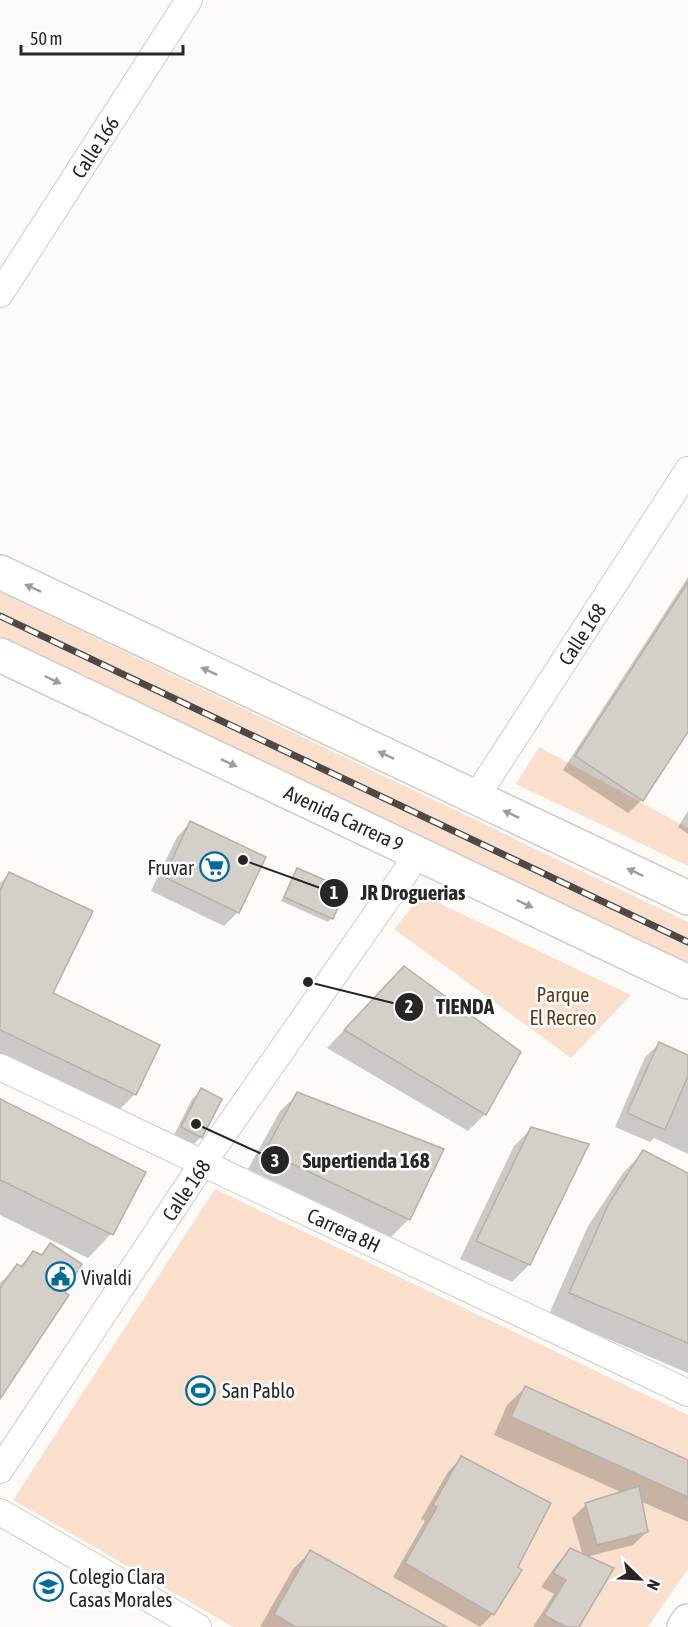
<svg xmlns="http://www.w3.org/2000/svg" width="688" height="1627" font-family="'Asap Condensed',sans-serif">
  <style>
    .green { fill: #fadfcc }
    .shadow { fill: #0003 }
    .building { fill: #d5cfca; stroke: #b6b0ab; stroke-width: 1.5 }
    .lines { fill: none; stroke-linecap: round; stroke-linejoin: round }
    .minor-casing { stroke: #d1cbc6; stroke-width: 28 }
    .primary-casing { stroke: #d1cbc6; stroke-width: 36 }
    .minor { stroke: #fff; stroke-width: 26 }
    .primary { stroke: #fff; stroke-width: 33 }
    .rail-casing { stroke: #4c4947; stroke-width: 7 }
    .rail { stroke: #fff; stroke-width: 4.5; stroke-dasharray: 14; stroke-linecap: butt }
    .oneway { fill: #9e9d9c }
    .labels { text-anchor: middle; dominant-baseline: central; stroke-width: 5; stroke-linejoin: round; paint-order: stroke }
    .street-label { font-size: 20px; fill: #282624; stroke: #fff }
    .poi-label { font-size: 20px; fill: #282624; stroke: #fff; text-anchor: start }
    .park-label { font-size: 20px; fill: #633814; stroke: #fff }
    .leader { fill: none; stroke: #282624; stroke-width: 2 }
    .callout-dot { fill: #282624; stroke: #fff; stroke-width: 2 }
    .mark-label { font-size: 18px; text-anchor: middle; font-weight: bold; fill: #fff }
    .callout-label { font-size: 21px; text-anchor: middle; font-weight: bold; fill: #282624; stroke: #fff; stroke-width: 5; stroke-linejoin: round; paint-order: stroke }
  </style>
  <rect width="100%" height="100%" fill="#fefaf7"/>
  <g class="green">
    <polygon points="0,592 688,922 688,967 0,641"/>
    <polygon points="539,747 688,828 688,866 516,784"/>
    <polygon points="422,895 631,995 571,1058 394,929"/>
    <polygon points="215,1189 688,1415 688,1569 648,1627 233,1627 13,1500"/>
  </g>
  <g class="shadow">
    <polygon points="688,577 688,729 642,800 628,813 563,770"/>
    <polygon points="688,811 688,834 678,827"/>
    <polygon points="190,823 238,912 224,926 151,891 177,837"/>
    <polygon points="298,869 332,918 328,922 281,901 294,874"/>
    <polygon points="10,873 51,994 135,1094 111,1118 0,1065 0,883"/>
    <polygon points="386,986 485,1114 468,1131 327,1048"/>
    <polygon points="659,1044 688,1056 688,1154 654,1138 650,1142 615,1127 645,1057"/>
    <polygon points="202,1090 201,1137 192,1146 173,1137 192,1099"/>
    <polygon points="298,1094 409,1219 391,1237 248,1169 280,1111"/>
    <polygon points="0,1100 111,1234 88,1258 0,1215"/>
    <polygon points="532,1128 529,1265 512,1282 460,1259 514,1146"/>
    <polygon points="643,1152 688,1175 688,1373 549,1314 588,1226 623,1173"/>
    <polygon points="50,1245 0,1396 0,1283 17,1266 19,1267 33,1253 40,1256"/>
    <polygon points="525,1388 688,1462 688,1522 640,1501 647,1532 633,1545 586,1557 577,1627 533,1627 554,1594 541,1587 557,1564 570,1550 583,1556 572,1518 586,1505 623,1493 494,1435 507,1405"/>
    <polygon points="461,1458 493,1614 480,1627 393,1577 425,1521 421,1519 448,1472"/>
    <polygon points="310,1552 444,1627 260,1627 293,1569"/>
  </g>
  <g class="building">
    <polygon points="688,582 688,732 643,801 575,756"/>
    <polygon points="190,821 266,857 239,913 164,877"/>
    <polygon points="297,868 346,889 333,919 284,897"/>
    <polygon points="9,872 93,911 53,993 160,1045 136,1095 0,1030 0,891"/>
    <polygon points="404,966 521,1052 486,1115 344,1030"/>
    <polygon points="659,1042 688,1055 688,1076 665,1130 627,1113"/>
    <polygon points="201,1088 222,1099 202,1138 181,1127"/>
    <polygon points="297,1092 444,1149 410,1220 265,1151"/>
    <polygon points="0,1099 146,1172 113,1235 0,1180"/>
    <polygon points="531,1127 589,1144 530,1265 476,1241"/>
    <polygon points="643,1150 688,1173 688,1343 569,1293 609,1203"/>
    <polygon points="50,1243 82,1264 65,1292 69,1295 0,1399 0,1288 17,1264 22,1267 33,1251 42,1255"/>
    <polygon points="525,1386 688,1460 688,1497 511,1417"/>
    <polygon points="461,1456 551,1503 518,1567 522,1570 494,1615 405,1563 437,1507 433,1505"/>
    <polygon points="639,1486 648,1532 597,1545 585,1503"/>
    <polygon points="570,1548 614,1568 579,1627 566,1627 544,1615 566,1580 553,1573"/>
    <polygon points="310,1550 447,1627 296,1627 274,1614"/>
  </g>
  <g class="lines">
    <defs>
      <g id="minor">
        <polyline points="0,294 189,0"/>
        <polyline points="476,797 688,470"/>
        <polyline points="0,1067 688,1393"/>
        <polyline points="0,1470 203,1163 403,876 417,853"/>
        <polyline points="0,1512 198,1627"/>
      </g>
      <g id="primary">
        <polyline points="0,572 688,898"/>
        <polyline points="0,655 688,982"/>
        <polyline points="684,1627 688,1621"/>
      </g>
    </defs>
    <use href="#minor" class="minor-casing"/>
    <use href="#primary" class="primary-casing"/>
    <use href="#minor" class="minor"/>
    <use href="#primary" class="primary"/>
    <defs>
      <polyline id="rail" points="0,616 688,942"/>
    </defs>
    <use href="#rail" class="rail-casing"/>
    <use href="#rail" class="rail"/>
  </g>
  <defs><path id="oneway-solid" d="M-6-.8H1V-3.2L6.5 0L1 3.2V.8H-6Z" transform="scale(1.5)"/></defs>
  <g class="oneway">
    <use href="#oneway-solid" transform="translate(33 588) rotate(-155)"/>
    <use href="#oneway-solid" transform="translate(209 671) rotate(-155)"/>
    <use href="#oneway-solid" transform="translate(53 680) rotate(25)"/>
    <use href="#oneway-solid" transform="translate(386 755) rotate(-155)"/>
    <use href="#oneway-solid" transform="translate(229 763) rotate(25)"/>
    <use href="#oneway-solid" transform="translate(511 814) rotate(-155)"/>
    <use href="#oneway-solid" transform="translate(635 872) rotate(-155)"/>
    <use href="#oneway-solid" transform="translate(525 904) rotate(25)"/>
  </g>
  <defs>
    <symbol id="supermarket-ring" viewBox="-11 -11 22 22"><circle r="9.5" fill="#fff" stroke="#046b98" stroke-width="1.5"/><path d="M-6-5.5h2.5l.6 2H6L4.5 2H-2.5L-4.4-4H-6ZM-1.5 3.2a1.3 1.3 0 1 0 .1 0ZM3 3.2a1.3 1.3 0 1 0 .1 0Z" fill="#046b98"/></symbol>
    <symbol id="civic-ring" viewBox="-11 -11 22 22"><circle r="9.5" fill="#fff" stroke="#046b98" stroke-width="1.5"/><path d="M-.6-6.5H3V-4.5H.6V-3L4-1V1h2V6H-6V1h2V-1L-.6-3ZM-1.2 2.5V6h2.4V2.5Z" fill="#046b98"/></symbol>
    <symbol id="stadium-ring" viewBox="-11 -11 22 22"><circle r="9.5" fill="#fff" stroke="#046b98" stroke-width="1.5"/><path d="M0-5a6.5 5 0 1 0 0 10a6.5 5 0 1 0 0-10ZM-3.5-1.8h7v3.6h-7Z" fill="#046b98"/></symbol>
    <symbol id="school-ring" viewBox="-11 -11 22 22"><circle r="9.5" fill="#fff" stroke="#046b98" stroke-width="1.5"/><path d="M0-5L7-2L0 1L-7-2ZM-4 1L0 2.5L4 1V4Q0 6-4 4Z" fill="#046b98"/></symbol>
  </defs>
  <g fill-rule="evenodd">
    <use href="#supermarket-ring" x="198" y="850" width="33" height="33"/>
    <use href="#civic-ring" x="44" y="1260" width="33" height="33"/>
    <use href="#stadium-ring" x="184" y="1374" width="33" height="33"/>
    <use href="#school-ring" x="32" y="1570" width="33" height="33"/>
  </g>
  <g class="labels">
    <g class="street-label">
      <text transform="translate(95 147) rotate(-57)">Calle 166</text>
      <text transform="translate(582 634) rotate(-57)">Calle 168</text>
      <text transform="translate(344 818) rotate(25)">Avenida Carrera 9</text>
      <text transform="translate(186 1190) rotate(-56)">Calle 168</text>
      <text transform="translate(344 1230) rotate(25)">Carrera 8H</text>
    </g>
    <g class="poi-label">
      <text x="194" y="867" text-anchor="end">Fruvar</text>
      <text x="81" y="1277">Vivaldi</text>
      <text x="222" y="1390">San Pablo</text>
      <text x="69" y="1576">Colegio Clara<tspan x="69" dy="23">Casas Morales</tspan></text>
    </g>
    <g class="park-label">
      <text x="563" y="994">Parque<tspan x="563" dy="23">El Recreo</tspan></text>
    </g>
  </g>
  <path class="leader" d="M243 860L334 893M308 982L409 1007M196 1124L275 1160"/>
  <g class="callout-dot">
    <circle cx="243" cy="860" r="6"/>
    <circle cx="308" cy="982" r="6"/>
    <circle cx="196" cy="1124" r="6"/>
    <circle cx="334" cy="893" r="15"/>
    <circle cx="409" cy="1007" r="15"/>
    <circle cx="275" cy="1160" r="15"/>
  </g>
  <g class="mark-label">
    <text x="334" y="899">1</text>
    <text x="409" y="1013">2</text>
    <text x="275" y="1167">3</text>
  </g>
  <g class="callout-label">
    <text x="413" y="900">JR Droguerias</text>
    <text x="465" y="1014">TIENDA</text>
    <text x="366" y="1168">Supertienda 168</text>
  </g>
  <g transform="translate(640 1579) rotate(114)" stroke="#ffffff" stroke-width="4.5" paint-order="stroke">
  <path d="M0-4.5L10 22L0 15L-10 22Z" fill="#282624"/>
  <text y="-9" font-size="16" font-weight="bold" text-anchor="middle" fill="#282624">N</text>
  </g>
  <path d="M21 45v9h162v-9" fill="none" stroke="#282624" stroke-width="3"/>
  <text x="30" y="45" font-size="18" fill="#282624" stroke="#ffffff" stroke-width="4.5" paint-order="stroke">50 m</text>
</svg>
